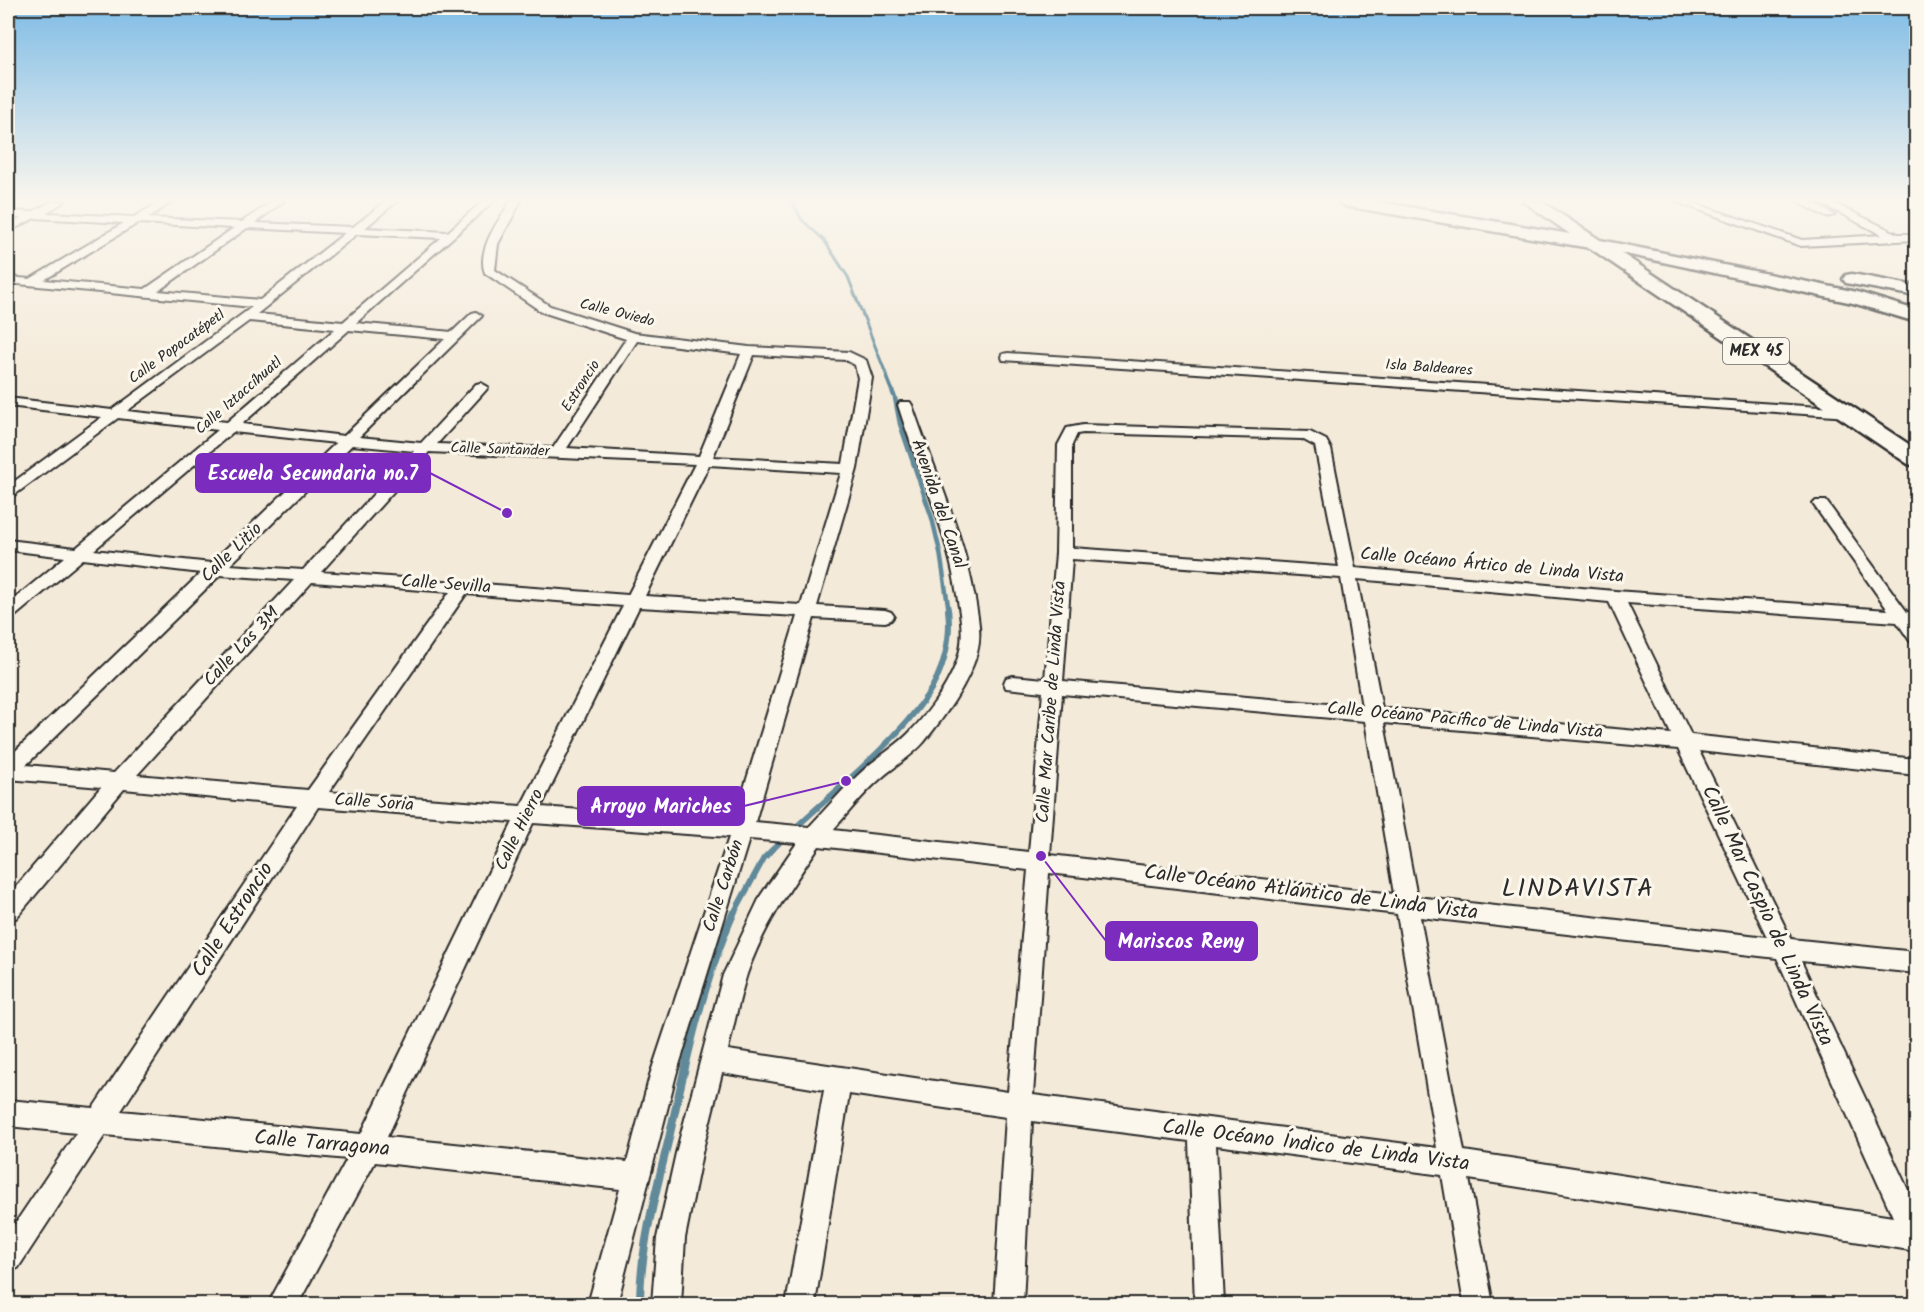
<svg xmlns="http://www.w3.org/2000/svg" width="1924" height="1312" font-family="Kalam,sans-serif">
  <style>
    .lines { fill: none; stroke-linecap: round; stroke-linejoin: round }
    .stream-far3 { stroke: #60899a; stroke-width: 3 }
    .stream-far2 { stroke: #60899a; stroke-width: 4.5 }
    .stream-far1 { stroke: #60899a; stroke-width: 6 }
    .stream { stroke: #60899a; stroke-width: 8 }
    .street-casing { stroke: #2b2b2b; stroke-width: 4 }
    .primary-casing { stroke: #2b2b2b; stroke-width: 5 }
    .street { fill: #fbf7ec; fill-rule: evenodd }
    .primary { fill: #fbf7ec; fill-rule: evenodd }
    .labels { text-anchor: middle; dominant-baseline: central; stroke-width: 6; stroke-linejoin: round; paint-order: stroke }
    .far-street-label { font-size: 15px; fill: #2b2b2b; stroke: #fbf7ec }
    .shield { fill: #fbf7ec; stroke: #696865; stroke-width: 1.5 }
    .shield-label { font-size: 16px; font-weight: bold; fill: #2b2b2b }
    .street-label { font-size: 18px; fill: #2b2b2b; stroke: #fbf7ec }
    .near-street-label { font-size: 21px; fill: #2b2b2b; stroke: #fbf7ec }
    .near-quarter-label { font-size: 26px; letter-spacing: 1.5px; fill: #2b2b2b; stroke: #fbf7ec }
    .leader { fill: none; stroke: #7b2cbf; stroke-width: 2 }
    .callout-dot { fill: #7b2cbf; stroke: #fbf7ec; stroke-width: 2 }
    .callout { fill: #7b2cbf; stroke: #7b2cbf; stroke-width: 2 }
    .callout-label { font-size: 20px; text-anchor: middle; font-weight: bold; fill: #fff }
  </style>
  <rect width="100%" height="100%" fill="#f4ead9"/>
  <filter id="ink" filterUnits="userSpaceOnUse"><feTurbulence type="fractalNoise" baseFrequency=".0167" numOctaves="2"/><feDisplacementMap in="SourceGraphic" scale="12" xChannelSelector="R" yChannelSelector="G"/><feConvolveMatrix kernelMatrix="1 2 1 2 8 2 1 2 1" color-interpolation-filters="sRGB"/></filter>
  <g filter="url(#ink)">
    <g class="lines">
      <polyline class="stream-far3" points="788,201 795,207 802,220 824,240 848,277 888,379"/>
      <polyline class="stream-far2" points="887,378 895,398 900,424 932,518 940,552 949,612"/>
      <g class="stream-far1">
        <path d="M793,830C836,790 893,745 926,697C943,673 952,639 948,610"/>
        <polyline points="733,915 764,858 784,838"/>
      </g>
      <path class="stream" d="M640,1304C640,1249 656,1191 669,1138C686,1062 702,984 733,914"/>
      <defs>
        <g id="street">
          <path d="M53,201H65L46,213L134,217L161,201H173L148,218L242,222L273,201H284L255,223L353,227L386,201H397L365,228L448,232L483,201H494L356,323L452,332L472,313L476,312L482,316L359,437L421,443L476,384L481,383L488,387L486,390L437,444L553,448L626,339L542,312L485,273C476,250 499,220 511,201H521L498,244L495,270L550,306L634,333L749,347L849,352L866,360L872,378L857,469L817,606L885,610L891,612L894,616L891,620L885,622L814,618L755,822L809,827C827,808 845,786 866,768C879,756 895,747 908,734C929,713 954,679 960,650C964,631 960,614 957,595C947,529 918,469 898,405L900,402H910L912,405C934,470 963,531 975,599C978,616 982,635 977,653C968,685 945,716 924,742C911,757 893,767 879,780C862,795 848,813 833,830L1029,852L1043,692L1006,688L1004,683L1006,678L1013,676L1045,679L1056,553L1058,445L1067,428L1083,425L1310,432L1326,440L1331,449L1355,568L1615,591L1888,610L1813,504L1816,501H1826L1907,612H1916V643L1910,641L1897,622L1627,603L1691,735L1916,759V775L1699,751L1791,939L1916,952V973L1801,961L1916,1207V1251L1469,1179L1493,1304H1464L1442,1175L1216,1145L1224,1304H1195L1189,1141L1032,1121L1023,1304H994L1006,1117L849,1094L815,1304H786L824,1090L722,1073L702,1153L685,1238L681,1304H652L657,1238L676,1153L723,975L761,895L797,843L749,839L676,1075L617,1304H588L620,1189L375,1162L298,1304H268L347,1159L105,1135L18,1268L8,1272V1234L76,1133L8,1126V1100L93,1108L297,806L124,789L16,918L8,921V896L101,787L8,779V758L201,573L83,559L14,617L8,619V604L65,557L8,550V540L76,548L218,430L118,418L13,496L8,498V486L102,417L8,406V398L112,410L252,307L8,283V277L30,279L124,223L35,218L8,232V225L21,218L8,217V211L32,212ZM138,223L234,228L145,289L44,280ZM247,228L345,233L260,300L158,291ZM357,234L441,238L343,322L257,314ZM249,321L335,329L227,422L127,411ZM349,330L445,339L344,436L242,424ZM637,341L741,354L699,456L567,448ZM754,355L846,360L855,365L858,378L843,464L713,457ZM233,432L336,443L211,563L94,550ZM1083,433L1302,439L1315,446L1339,567L1072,548V445L1077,434ZM352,445L414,451L303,570L230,565ZM429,452L695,464L628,595L469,583L463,581L457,582L321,572ZM709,465L841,473L801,605L645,596ZM1072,559L1341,578L1362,707L1063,681ZM220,575L294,580L114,773L26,765ZM1357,579L1609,602L1671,734L1382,708ZM312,582L450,592L308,790L137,775ZM466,594L623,606L521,806L329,792ZM639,607L797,616L734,821L541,807ZM1062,694L1365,721L1394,894L1050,855ZM1384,723L1678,749L1767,937L1417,897ZM318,807L513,822L361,1134L121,1111ZM533,823L729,837L650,1075L627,1162L387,1137ZM819,846L1028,870L1008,1092L728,1050C734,1025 739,999 747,974C763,927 791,887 819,846ZM1049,873L1397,914L1437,1148L1033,1095ZM1420,917L1777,958L1893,1217L1464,1151Z"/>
          <polygon points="1674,201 1688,201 1802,240 1882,235 1817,201 1829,201 1898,234 1916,234 1916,240 1801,246"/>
          <polygon points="1797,201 1809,201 1835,215 1826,217"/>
          <polygon points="1008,353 1849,409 1856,413 1849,417 1003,360 1002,357 1003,354"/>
        </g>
        <g id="primary">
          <polygon points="1337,201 1372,201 1570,234 1523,201 1541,201 1600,240 1857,292 1916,310 1916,322 1853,303 1621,253 1916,449 1916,466 1908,464 1590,248 1345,206"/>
          <polygon points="1852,274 1916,286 1916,296 1846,283 1843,279 1846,275"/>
        </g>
      </defs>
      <use href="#street" class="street-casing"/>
      <use href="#primary" class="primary-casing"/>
      <use href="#street" class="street"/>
      <use href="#primary" class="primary"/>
    </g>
  </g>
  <linearGradient id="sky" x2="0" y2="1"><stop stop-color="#7fbce6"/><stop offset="0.52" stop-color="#faf6ee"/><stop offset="1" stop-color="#faf6ee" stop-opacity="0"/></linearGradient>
  <rect width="1924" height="384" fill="url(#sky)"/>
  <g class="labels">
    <g class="far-street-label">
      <text transform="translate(617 313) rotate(14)">Calle Oviedo</text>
      <text transform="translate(177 347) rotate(-36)">Calle Popocatépetl</text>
      <text transform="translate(1429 368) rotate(4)">Isla Baldeares</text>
      <text transform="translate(581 386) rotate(-57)">Estroncio</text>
      <text transform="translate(239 396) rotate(-41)">Calle Iztaccíhuatl</text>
      <text transform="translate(500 450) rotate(2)">Calle Santander</text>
    </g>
    <rect class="shield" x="1723" y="338" width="66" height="26" rx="4.5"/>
    <g class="shield-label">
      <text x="1756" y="351">MEX 45</text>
    </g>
    <g class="street-label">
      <text transform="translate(938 504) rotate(71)">Avenida del Canal</text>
      <text transform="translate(232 553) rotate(-44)">Calle Litio</text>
      <text transform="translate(1492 566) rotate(5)">Calle Océano Ártico de Linda Vista</text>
      <text transform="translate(446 585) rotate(4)">Calle Sevilla</text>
      <text transform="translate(242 647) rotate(-47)">Calle Las 3M</text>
      <text transform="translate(1052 702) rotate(-86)">Calle Mar Caribe de Linda Vista</text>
      <text transform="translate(1465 721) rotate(5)">Calle Océano Pacífico de Linda Vista</text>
      <text transform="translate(374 803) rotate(4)">Calle Soria</text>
      <text transform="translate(520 830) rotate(-64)">Calle Hierro</text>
      <text transform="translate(724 886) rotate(-72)">Calle Carbón</text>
    </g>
    <g class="near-street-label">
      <text transform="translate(1311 893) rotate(7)">Calle Océano Atlántico de Linda Vista</text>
      <text transform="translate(1767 916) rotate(65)">Calle Mar Caspio de Linda Vista</text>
      <text transform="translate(233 920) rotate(-57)">Calle Estroncio</text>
      <text transform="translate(322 1144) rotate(5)">Calle Tarragona</text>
      <text transform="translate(1316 1146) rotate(7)">Calle Océano Índico de Linda Vista</text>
    </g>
    <g class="near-quarter-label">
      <text x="1578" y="889">LINDAVISTA</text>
    </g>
  </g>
  <path class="leader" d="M507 513L430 473M846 781L744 806M1041 856L1106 941"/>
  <g class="callout-dot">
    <circle cx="507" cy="513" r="6"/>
    <circle cx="846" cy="781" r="6"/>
    <circle cx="1041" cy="856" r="6"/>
  </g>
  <g class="callout">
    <rect x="196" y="454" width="234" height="38" rx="6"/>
    <rect x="578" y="787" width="166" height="38" rx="6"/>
    <rect x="1106" y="922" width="151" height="38" rx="6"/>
  </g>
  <g class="callout-label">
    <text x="313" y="480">Escuela Secundaria no.7</text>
    <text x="661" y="813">Arroyo Mariches</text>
    <text x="1181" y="948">Mariscos Reny</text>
  </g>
  <rect width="1924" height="1312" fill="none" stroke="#fbf7ec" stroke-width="30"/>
  <rect x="15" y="15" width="1894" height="1282" fill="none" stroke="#2b2b2b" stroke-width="2" filter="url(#ink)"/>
</svg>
